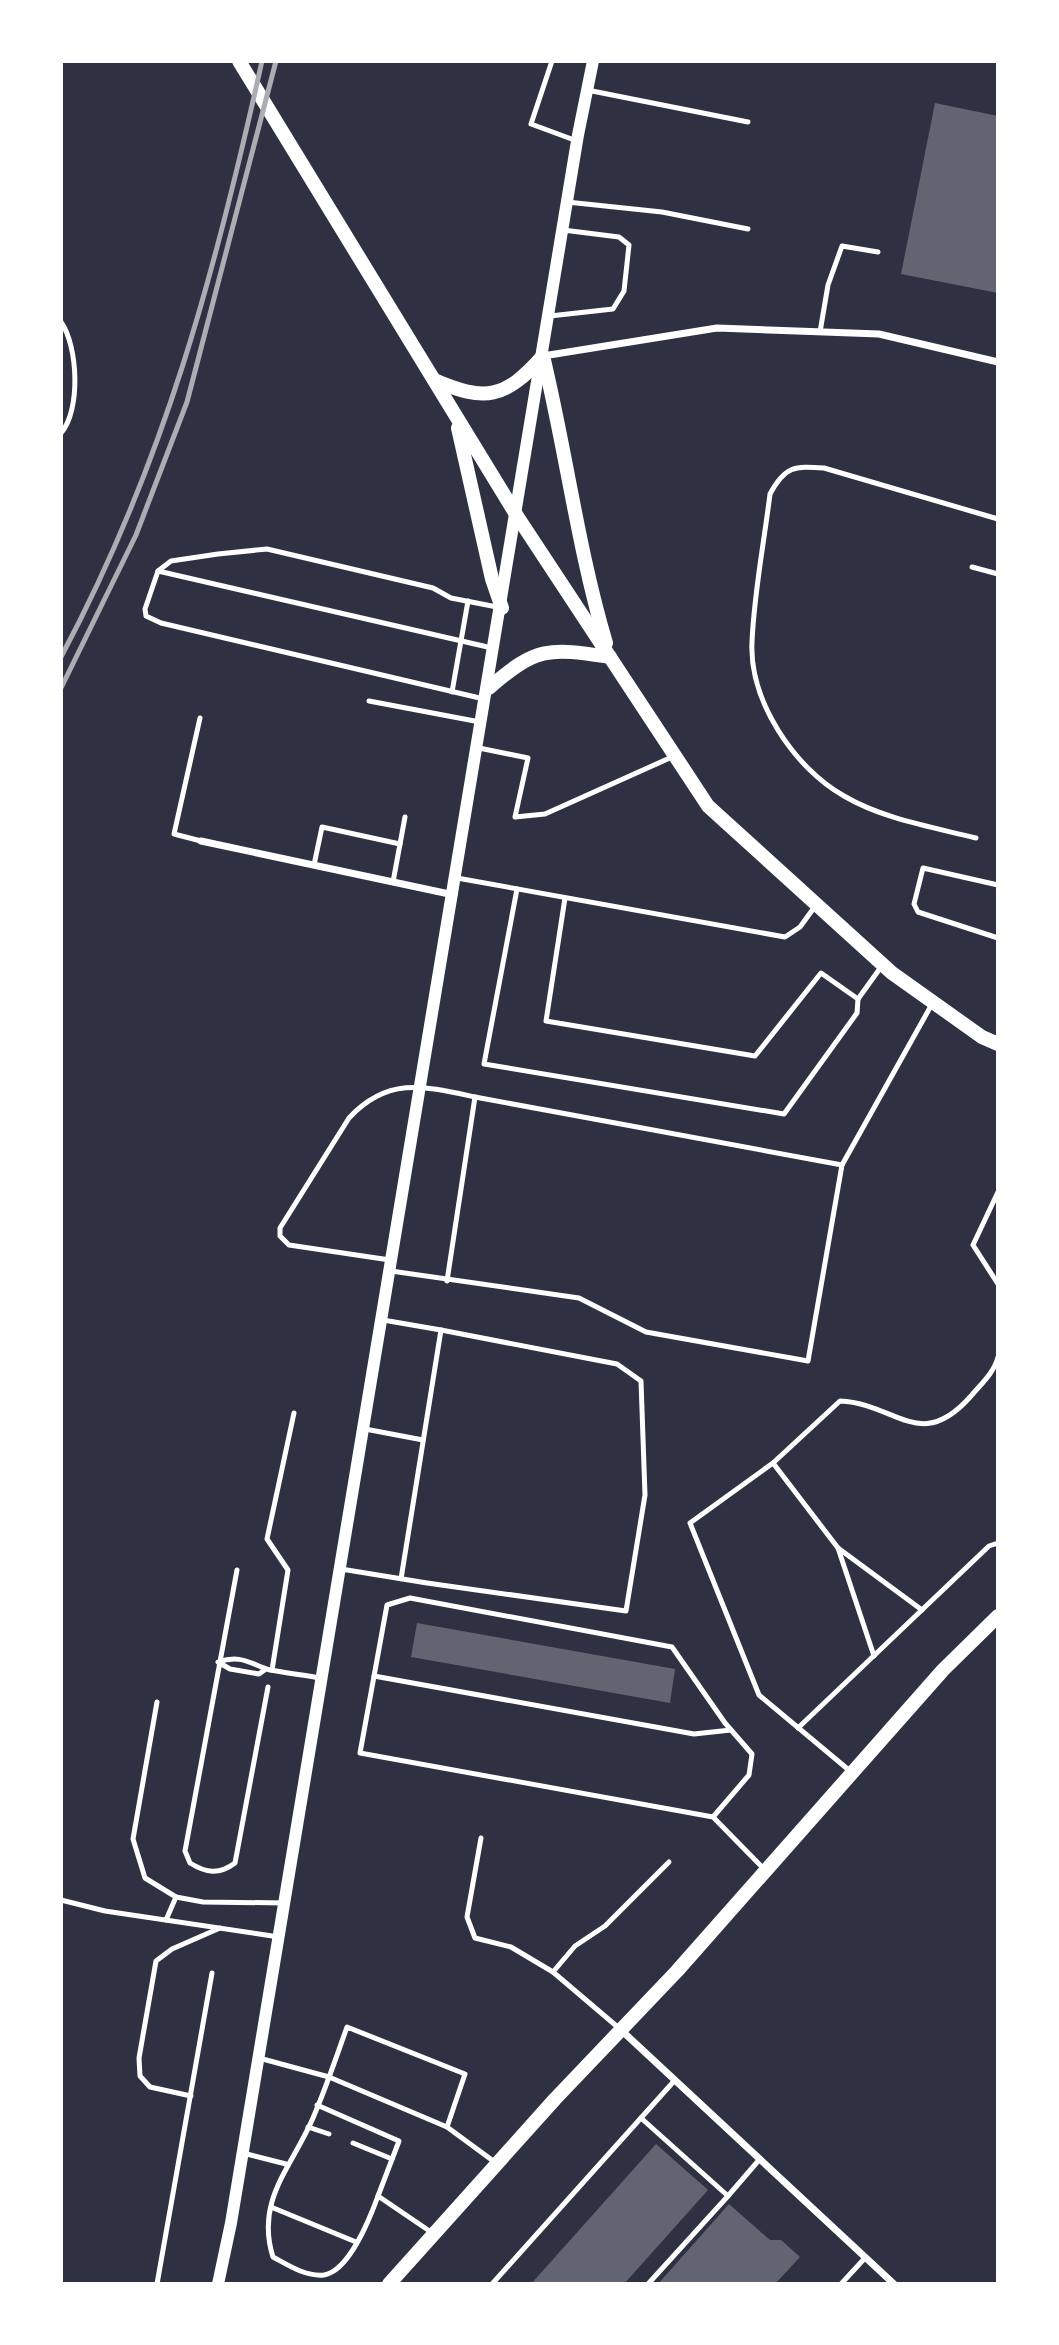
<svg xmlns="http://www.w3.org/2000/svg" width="1059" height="2345" font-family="Raleway,sans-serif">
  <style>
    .building { fill: #626471 }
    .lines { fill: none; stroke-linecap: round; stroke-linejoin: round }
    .service { stroke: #fff; stroke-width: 5 }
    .minor { stroke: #fff; stroke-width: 7 }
    .tertiary { stroke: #fff; stroke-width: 12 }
    .secondary { stroke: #fff; stroke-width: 14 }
    .rail { stroke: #abadb3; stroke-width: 5 }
  </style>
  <rect width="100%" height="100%" fill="#2d3142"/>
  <g class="building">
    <polygon points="935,103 998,116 998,293 901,274"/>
    <polygon points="417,1623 675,1669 670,1703 411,1657"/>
    <polygon points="656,2144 708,2190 624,2284 531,2284"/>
    <polygon points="729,2204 770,2240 781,2240 800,2257 775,2284 658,2284"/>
  </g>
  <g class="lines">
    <g class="service">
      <polyline points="552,61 531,124 577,141"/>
      <polyline points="587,90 748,122"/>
      <polyline points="567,202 662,212 748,229"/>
      <polyline points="550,316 613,309 624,291 629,245 619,237 563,230"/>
      <path d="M61,322C78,346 81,410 61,433"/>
      <polyline points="820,332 828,285 842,246 878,252"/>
      <polyline points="972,567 998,574"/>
      <polyline points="158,571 492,648"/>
      <polyline points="452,692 468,601"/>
      <polyline points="484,699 161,623 146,616 145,609 158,571 171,561 218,554 267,549 433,588 451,598 497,607"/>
      <polyline points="369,701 480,722"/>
      <polyline points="200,718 174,834 201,841"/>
      <polyline points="479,748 528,758 515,817 545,814 672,757"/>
      <path d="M976,838C932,827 883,819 844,796C794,768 749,700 752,642C754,593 764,543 770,494C785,466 794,466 824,468L998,519"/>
      <polyline points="314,865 322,827 400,844"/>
      <polyline points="457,878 785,937 800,927 816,905"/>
      <polyline points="393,882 405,817"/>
      <polyline points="998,885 923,868 914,904 918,912 998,938"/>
      <polyline points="517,889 484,1064 784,1114 857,1013 858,999 881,967"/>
      <polyline points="565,898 546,1021 755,1056 821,973 858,999"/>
      <polyline points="475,1097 842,1165"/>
      <polyline points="998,1192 973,1245 998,1284"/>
      <path d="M390,1260L289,1245L280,1236V1228L349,1118C388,1076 425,1086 475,1097L447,1281"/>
      <polyline points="391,1271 579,1298 646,1332 808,1361 842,1165 932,1004"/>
      <polyline points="383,1320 441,1330"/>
      <polyline points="365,1429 423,1440"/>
      <polyline points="773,1463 838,1548 874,1656"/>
      <polyline points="838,1548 922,1610"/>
      <polyline points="341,1569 427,1583 626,1611 645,1495 641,1381 617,1364 441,1330 401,1579"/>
      <path d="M237,1570L185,1851L190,1863C206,1873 219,1875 235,1863L268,1687"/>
      <path d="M266,1669L259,1674L230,1669L218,1662C242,1654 250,1664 270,1670C286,1673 303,1675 320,1678"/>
      <polyline points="272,1670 288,1570 267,1539 294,1413"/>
      <polyline points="374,1676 694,1734 731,1730"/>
      <polyline points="157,1702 133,1839 145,1878 176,1897 203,1902 285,1903"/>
      <polyline points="798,1728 989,1546 998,1543"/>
      <path d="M850,1771L759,1695L690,1523L773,1463L840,1401C896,1403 920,1454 971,1396C981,1384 994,1373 998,1357"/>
      <polyline points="713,1817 749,1775 752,1754 725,1723 672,1647 410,1598 387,1605 360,1753 713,1817 764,1869"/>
      <polyline points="481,1838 467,1917 475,1938 511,1947 553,1972"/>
      <polyline points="61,1900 105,1911 279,1937"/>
      <polyline points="166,1920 176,1897"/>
      <polyline points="620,2029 553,1972 575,1946 605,1926 669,1862"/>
      <polyline points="259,2058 329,2077 447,2127"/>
      <polyline points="191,2096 150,2087 140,2076 139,2058 156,1961 172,1949 220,1928"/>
      <polyline points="317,2105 399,2141 378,2196"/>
      <polyline points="641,2118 728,2196 759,2160"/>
      <polyline points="308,2127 329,2134"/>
      <polyline points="353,2143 392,2159"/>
      <polyline points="243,2153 286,2164"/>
      <polyline points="271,2207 356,2242"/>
      <path d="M431,2232L378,2196C370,2218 349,2271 324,2275C306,2277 288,2265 273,2257C255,2200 292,2167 313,2118C326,2088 336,2058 347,2027L465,2074L447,2127L496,2163"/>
      <polyline points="157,2284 212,1973"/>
      <polyline points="492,2284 675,2080"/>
      <polyline points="648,2284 728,2196"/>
      <polyline points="841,2284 865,2258"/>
    </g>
    <g class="minor">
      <polyline points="543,356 717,328 879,334 998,362"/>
      <polyline points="201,841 454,895"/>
      <polyline points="621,2030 894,2284"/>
    </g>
    <polyline class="tertiary" points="218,2284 231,2223 578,135 593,61"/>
    <g class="secondary">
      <polyline points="239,61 517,516 708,806 892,973 982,1037 998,1044"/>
      <path d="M543,356C566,451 578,549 606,643"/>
      <path d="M434,380C485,402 505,399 543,356"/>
      <polyline points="458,428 492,579 502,608"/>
      <path d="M489,688C537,646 549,648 610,657"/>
      <polyline points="389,2284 555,2099 677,1971 943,1670 998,1616"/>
    </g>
    <g class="rail">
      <path d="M61,657C164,464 215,273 262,61"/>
      <polyline points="61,688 136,535 187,402 276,61"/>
    </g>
  </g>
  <rect width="1059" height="2345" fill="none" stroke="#ffffff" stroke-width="126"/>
</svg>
